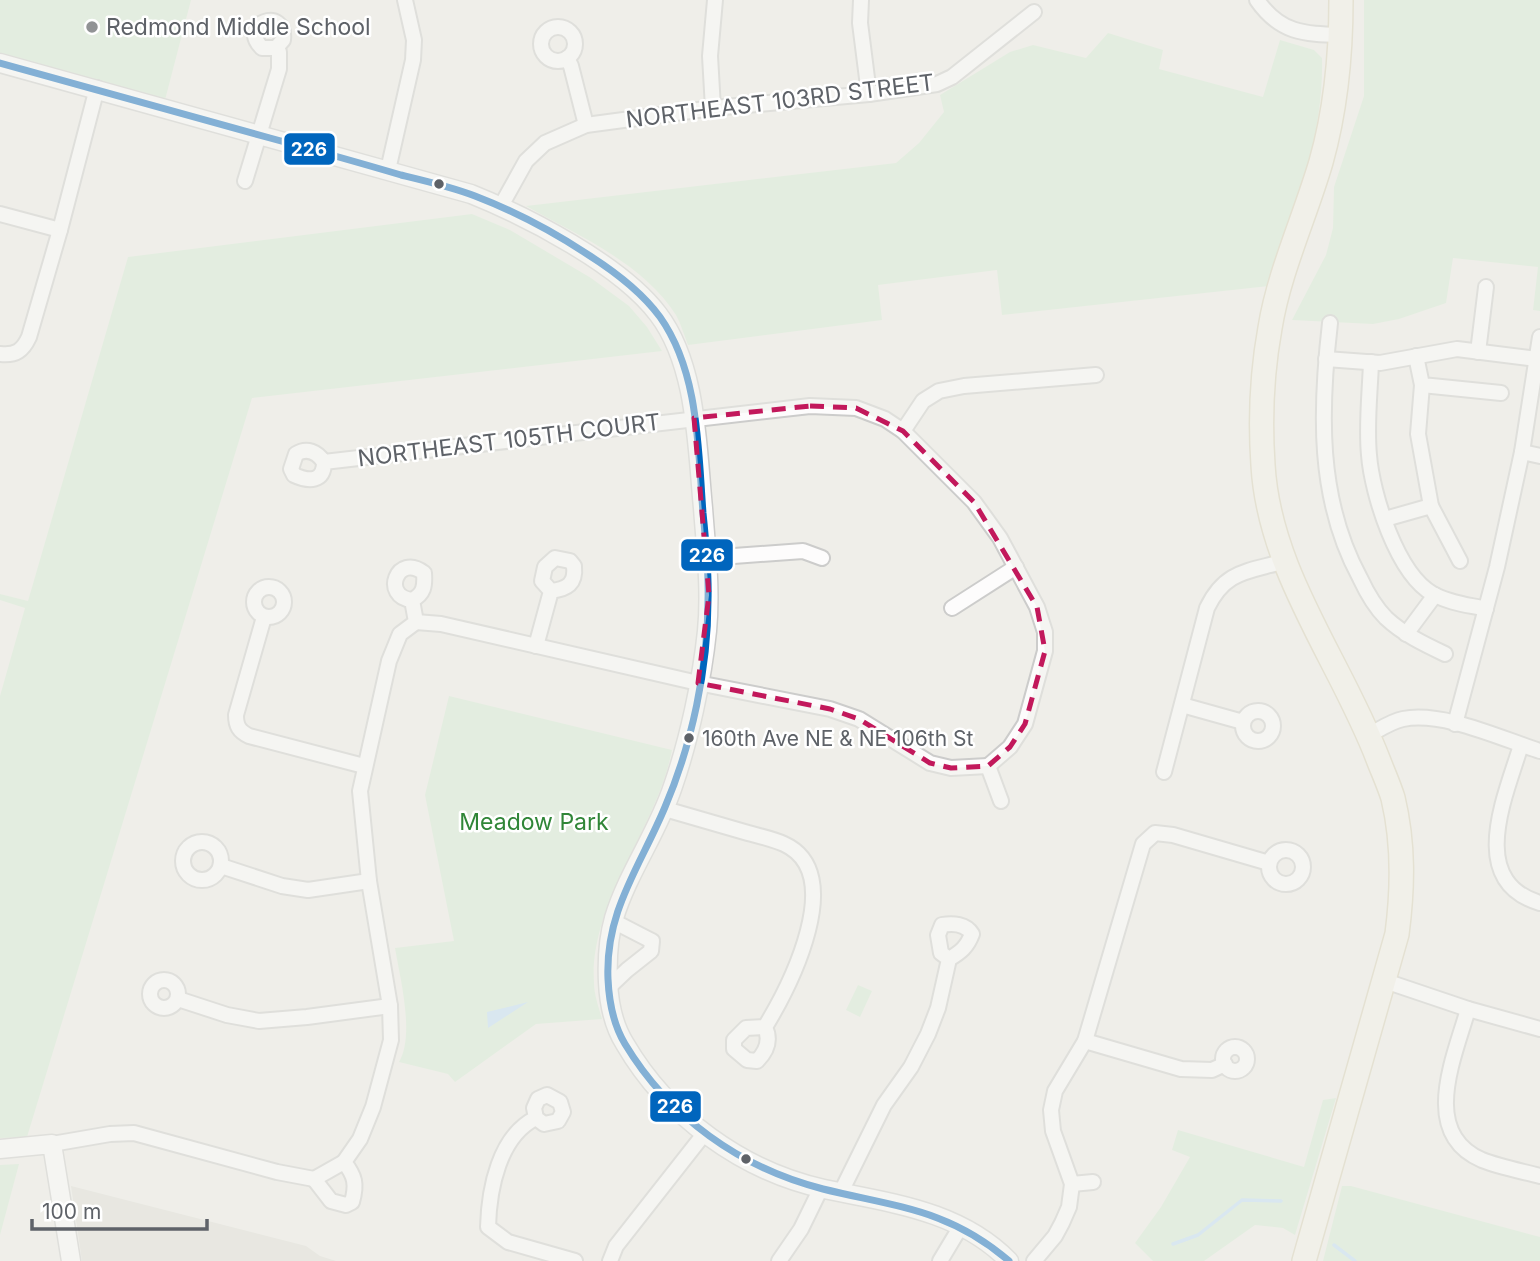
<svg xmlns="http://www.w3.org/2000/svg" width="1540" height="1261" font-family="Inter,sans-serif">
  <style>
    .education { fill: #dfded7 }
    .green { fill: #d6ecd5 }
    .water { fill: #beddf8 }
    .lines { fill: none; stroke-linecap: round; stroke-linejoin: round }
    .stream { stroke: #beddf8; stroke-width: 3.5 }
    .minor-casing { stroke: #cccccb; stroke-width: 18 }
    .tertiary-casing { stroke: #cccccb; stroke-width: 21 }
    .primary-casing { stroke: #d8d0b6; stroke-width: 26 }
    .minor { stroke: #fdfcfc; stroke-width: 14 }
    .tertiary { stroke: #fdfcfc; stroke-width: 18 }
    .primary { stroke: #f4f2e9; stroke-width: 23 }
    .bus-1-casing { stroke: #fff; stroke-width: 12 }
    .bus-1 { stroke: #0065bd; stroke-width: 7 }
    .marked { fill: none; stroke: #c2185b; stroke-width: 5; stroke-dasharray: 14 9; stroke-linejoin: round }
    .poi-dot { fill: #919395; stroke: #fff; stroke-width: 2.5 }
    .bus-dot { fill: #5e6268; stroke: #fff; stroke-width: 2.5 }
    .labels { text-anchor: middle; dominant-baseline: central; stroke-width: 5; stroke-linejoin: round; paint-order: stroke }
    .bus-label { font-size: 21px; fill: #5e6268; stroke: #fff; text-anchor: start }
    .poi-label { font-size: 23px; fill: #5e6268; stroke: #fff; text-anchor: start }
    .street-label { font-size: 23px; fill: #5e6268; stroke: #fff }
    .park-label { font-size: 23px; fill: #308638; stroke: #fff }
    .line-badge { stroke: #fff; stroke-width: 2.5 }
    .badge-label { font-size: 19px; text-anchor: middle; font-weight: bold; fill: #fff }
  </style>
  <rect width="100%" height="100%" fill="#efeee9"/>
  <polygon class="education" points="71,1186 306,1246 320,1256 336,1261 82,1261"/>
  <g class="green">
    <polygon points="0,0 191,0 165,100 0,53"/>
    <polygon points="1364,0 1540,0 1540,311 1533,310 1538,267 1453,258 1446,303 1399,319 1373,324 1292,320 1326,255 1333,228 1334,187 1364,96"/>
    <path d="M1108,33L1163,50L1159,69L1263,97L1280,40L1314,50L1322,58C1324,138 1294,212 1269,286L1002,315L997,270L878,285L882,320L688,345C684,335 681,324 676,315C643,263 577,235 526,206L896,163L919,143L944,112L940,95L1010,52L1033,45L1086,58Z"/>
    <polygon points="472,214 510,230 591,278 629,306 647,327 662,351 252,398 27,1137 0,1138 0,696 25,608 0,600 0,594 28,601 128,257"/>
    <path d="M449,696L672,750C657,828 589,903 594,983C594,995 599,1008 602,1019L536,1024L455,1082L448,1074L399,1062C415,1035 400,978 395,948L454,941L425,795Z"/>
    <polygon points="858,985 872,991 860,1017 846,1010"/>
    <polygon points="1336,1098 1295,1235 1283,1228 1255,1225 1204,1261 1153,1261 1135,1243 1161,1207 1190,1157 1172,1150 1178,1130 1304,1167 1323,1100"/>
    <polygon points="19,1164 0,1235 0,1165"/>
    <polygon points="1342,1186 1351,1186 1540,1237 1540,1261 1323,1261"/>
  </g>
  <polygon class="water" points="528,1002 488,1028 487,1012"/>
  <g class="lines">
    <g class="stream">
      <polyline points="1173,1244 1198,1235 1242,1200 1281,1201"/>
      <polyline points="1334,1245 1355,1261"/>
    </g>
    <defs>
      <g id="minor">
        <polyline points="861,0 860,23 869,94"/>
        <path d="M1257,0C1280,33 1303,34 1341,35"/>
        <circle cx="558" cy="44" r="17"/>
        <polyline points="567,58 571,66 586,125"/>
        <polyline points="713,108 710,56 715,0"/>
        <polyline points="388,170 413,60 414,40 405,0"/>
        <path d="M245,181L279,69V52L276,48H262C237,23 287,6 283,40L276,48"/>
        <polyline points="501,206 526,161 545,143 586,125 713,108 869,94 937,84 952,77 1034,12"/>
        <polyline points="0,214 60,230"/>
        <path d="M1330,323C1320,410 1317,499 1360,578C1367,593 1374,606 1386,618C1403,634 1424,644 1445,654"/>
        <polyline points="1478,352 1486,287"/>
        <path d="M0,354C16,356 23,350 29,337L60,230L97,88"/>
        <polyline points="1416,356 1422,385 1501,393"/>
        <polyline points="1326,359 1380,363 1457,349 1537,359"/>
        <path d="M1371,362C1370,393 1366,424 1369,455C1372,494 1397,574 1433,594C1449,603 1469,605 1486,609"/>
        <polyline points="1422,385 1418,434 1431,506 1460,561"/>
        <polyline points="903,431 923,401 939,391 964,386 1096,375"/>
        <polyline points="1522,452 1540,456"/>
        <path d="M324,462C324,482 309,482 294,475L291,469L296,454C307,447 317,452 324,462L810,406L856,408L885,419L903,431L974,502L1000,538L1037,607L1045,632V651L1025,724L1010,747L988,766"/>
        <polyline points="1385,519 1431,506"/>
        <polyline points="707,558 803,551 822,558"/>
        <circle cx="269" cy="602" r="15"/>
        <polyline points="952,608 1016,567"/>
        <path d="M264,617L236,715C236,726 239,731 249,736L364,766"/>
        <polyline points="416,622 441,624 698,683 830,709 859,719 930,763 951,768 988,766"/>
        <polyline points="1406,634 1435,595"/>
        <path d="M536,646L551,591C567,589 576,584 574,566L570,561L555,558L545,567L542,581L551,591"/>
        <polyline points="1182,705 1243,722"/>
        <circle cx="1258" cy="726" r="15"/>
        <polyline points="1455,724 1497,567 1522,452 1540,337"/>
        <path d="M1369,735C1380,729 1392,721 1403,719C1443,711 1502,739 1540,751"/>
        <path d="M1521,745C1506,795 1466,881 1540,903"/>
        <polyline points="988,766 1001,801"/>
        <path d="M1164,772L1207,608C1225,570 1248,572 1285,561"/>
        <path d="M665,809C693,817 720,825 748,833C759,836 773,839 784,844C848,873 790,986 765,1027C771,1040 767,1051 757,1061L747,1060L734,1049V1040L746,1028L765,1027"/>
        <circle cx="202" cy="861" r="19"/>
        <circle cx="1286" cy="867" r="17"/>
        <polyline points="221,866 282,886 308,890 369,881"/>
        <circle cx="164" cy="994" r="14"/>
        <polyline points="1385,981 1468,1009 1540,1029"/>
        <polyline points="608,988 627,970 651,951 652,941 646,938 613,921"/>
        <polyline points="178,999 227,1015 259,1021 307,1017 390,1006"/>
        <path d="M1468,1009C1455,1056 1419,1133 1482,1160C1500,1167 1521,1171 1540,1176"/>
        <polyline points="1085,1041 1181,1069 1212,1070 1225,1064"/>
        <circle cx="1235" cy="1059" r="12"/>
        <path d="M536,1118L534,1108L538,1099L547,1095L560,1102L563,1112L558,1121L544,1124L536,1118C499,1136 489,1189 488,1227L508,1242L575,1261"/>
        <polyline points="52,1144 110,1134 134,1133 277,1172 314,1179"/>
        <path d="M314,1179L344,1162L360,1139L373,1107L391,1040L390,1006L369,881L360,791L389,661L400,634L416,622L412,600C424,594 425,586 424,573C397,552 381,597 412,600"/>
        <path d="M314,1179L331,1201L346,1205L352,1202C357,1184 355,1176 344,1162"/>
        <polyline points="1072,1184 1093,1182"/>
        <path d="M841,1192L884,1105L911,1067L928,1034L938,1008L949,959C961,952 967,947 972,934C966,924 953,923 942,925L938,935L941,953L949,959"/>
        <polyline points="610,1261 616,1246 704,1134"/>
        <polyline points="779,1261 801,1229 821,1188"/>
        <polyline points="940,1261 961,1226"/>
        <polyline points="1034,1261 1055,1236 1062,1223 1069,1207 1072,1184 1053,1131 1051,1110 1055,1091 1085,1041 1143,844 1155,833 1173,835 1269,863"/>
      </g>
      <g id="tertiary">
        <path d="M0,63L471,194C528,217 621,265 658,314C697,365 697,447 703,508C706,549 711,590 707,631C702,680 689,740 673,786C658,832 628,872 614,918C608,939 607,961 608,982C609,1004 613,1025 625,1044C667,1116 742,1171 824,1189C890,1203 959,1210 1009,1261"/>
        <polyline points="0,1149 52,1144 71,1261"/>
      </g>
      <path id="primary" d="M1304,1261L1397,934C1403,888 1404,844 1393,798C1389,785 1383,772 1378,759C1341,662 1269,572 1263,465C1260,421 1262,372 1270,328C1279,272 1305,217 1321,162C1336,109 1341,55 1341,0"/>
    </defs>
    <use href="#minor" class="minor-casing"/>
    <use href="#tertiary" class="tertiary-casing"/>
    <use href="#primary" class="primary-casing"/>
    <use href="#minor" class="minor"/>
    <use href="#tertiary" class="tertiary"/>
    <use href="#primary" class="primary"/>
    <defs>
      <path id="bus-1" d="M0,63C90,88 180,113 270,138C314,150 357,162 401,175C426,181 452,187 475,196C514,211 552,231 587,254C614,271 641,291 660,317C699,372 698,448 703,513C706,542 709,571 708,600C708,668 692,744 665,807C640,867 605,911 608,979C609,1002 613,1024 625,1044C669,1117 740,1168 823,1189C896,1207 949,1209 1009,1261"/>
    </defs>
    <use href="#bus-1" class="bus-1-casing"/>
    <use href="#bus-1" class="bus-1"/>
  </g>
  <path d="M0 0H1540V1261H0ZM810,406L856,408L903,431L974,502L1037,607L1045,651L1025,724L1010,747L988,766L951,768L930,763L859,719L830,709L698,683L709,595L694,418Z" fill="#efeee9" fill-opacity=".55" fill-rule="evenodd"/>
  <path class="marked" d="M810,406L856,408L903,431L974,502L1037,607L1045,651L1025,724L1010,747L988,766L951,768L930,763L859,719L830,709L698,683L709,595L694,418Z"/>
  <circle class="poi-dot" cx="92" cy="27" r="7"/>
  <g class="bus-dot">
    <circle cx="439" cy="184" r="6"/>
    <circle cx="689" cy="738" r="6"/>
    <circle cx="746" cy="1159" r="6"/>
  </g>
  <g class="labels">
    <g class="bus-label">
      <text x="702" y="738">160th Ave NE &amp; NE 106th St</text>
    </g>
    <g class="poi-label">
      <text x="106" y="27">Redmond Middle School</text>
    </g>
    <g class="street-label">
      <text transform="translate(780 101) rotate(-7)">NORTHEAST 103RD STREET</text>
      <text transform="translate(509 440) rotate(-7)">NORTHEAST 105TH COURT</text>
    </g>
    <g class="park-label">
      <text x="534" y="822">Meadow Park</text>
    </g>
  </g>
  <g class="line-badge">
    <rect x="283" y="132" width="53" height="34" rx="7" fill="#0065bd"/>
    <rect x="680" y="538" width="54" height="34" rx="7" fill="#0065bd"/>
    <rect x="649" y="1090" width="53" height="33" rx="7" fill="#0065bd"/>
  </g>
  <g class="badge-label">
    <text x="309" y="156">226</text>
    <text x="707" y="562">226</text>
    <text x="675" y="1113">226</text>
  </g>
  <path d="M32 1219v10h175v-10" fill="none" stroke="#5e6268" stroke-width="3.5"/>
  <text x="42" y="1219" font-size="21" fill="#5e6268" stroke="#ffffff" stroke-width="5" paint-order="stroke">100 m</text>
</svg>
